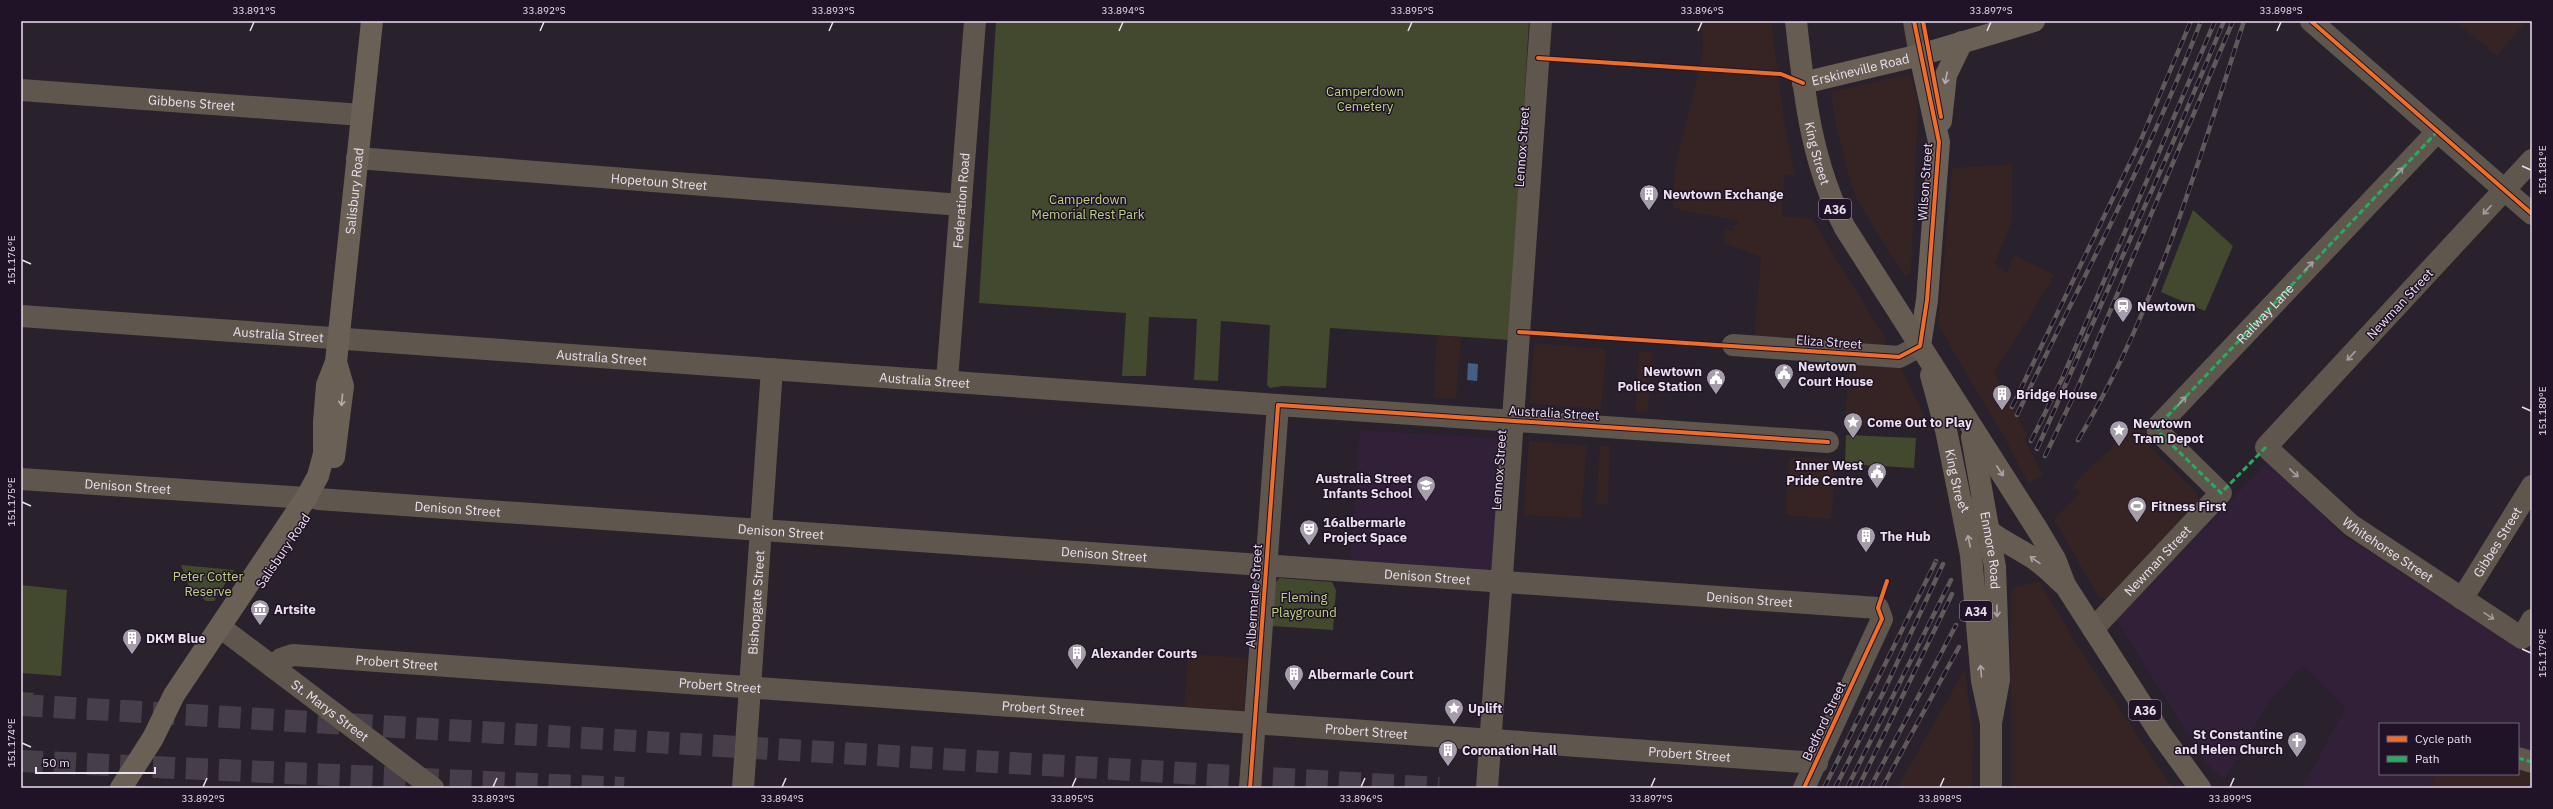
<svg xmlns="http://www.w3.org/2000/svg" width="2553" height="809" font-family="'IBM Plex Sans',sans-serif">
  <style>
    .commercial { fill: #352423 }
    .built { fill: #312038 }
    .green { fill: #42492e }
    .water { fill: #435f86 }
    .lines { fill: none; stroke-linecap: round; stroke-linejoin: round }
    .highway-tunnel { stroke: #463e49; stroke-width: 22; stroke-dasharray: 22 11; stroke-linecap: butt }
    .minor { stroke: #5f574d; stroke-width: 22 }
    .major { stroke: #6a6055; stroke-width: 22 }
    .highway { stroke: #665c52; stroke-width: 22 }
    .rail-casing { stroke: #605a5b; stroke-width: 4.5 }
    .rail { stroke: #201327; stroke-width: 3; stroke-dasharray: 9; stroke-linecap: butt }
    .quiet { stroke: #26ab63; stroke-width: 3; stroke-dasharray: 6 3; stroke-linecap: butt }
    .cycleway-casing { stroke: #201327; stroke-width: 6 }
    .cycleway { stroke: #ee6e29; stroke-width: 4 }
    .oneway { stroke: #b7adb1 }
    .oneway2 { stroke: #a49c9e }
    .oneway3 { stroke: #afa5a8 }
    .ticks { fill: none; stroke: #eae0ee; stroke-width: 1.5 }
    .labels { text-anchor: middle; dominant-baseline: central; stroke-width: 3; stroke-linejoin: round; paint-order: stroke }
    .shield { fill: #201327; stroke: #ada2b2; stroke-width: 1 }
    .shield-label { font-size: 12px; font-weight: bold; fill: #eae0ee }
    .street-label { font-size: 13px; fill: #eae0ee; stroke: #201327 }
    .park-label { font-size: 13px; fill: #bdd383; stroke: #201327 }
    .poi-label { font-size: 13px; font-weight: bold; fill: #eae0ee; stroke: #201327; text-anchor: start }
    .neatline { fill: none; stroke: #eae0ee; stroke-width: 1.5 }
    .ticks-label { font-size: 10px; text-anchor: middle; fill: #eae0ee }
  </style>
  <rect width="100%" height="100%" fill="#29212c"/>
  <g class="commercial">
    <polygon points="1700,21 1771,21 1785,126 1795,175 1784,175 1782,216 1812,219 1886,340 1885,347 1754,337 1761,257 1724,243 1725,229 1733,230 1733,225 1739,225 1739,221 1673,208 1675,165 1702,58 1703,39"/>
    <polygon points="2455,21 2526,21 2497,56"/>
    <polygon points="1910,74 1918,101 1911,273 1905,276 1858,202 1850,182 1835,122 1831,92"/>
    <polygon points="2012,164 2012,220 1995,263 2007,273 2014,255 2055,275 1994,373 2028,436 2024,438 2043,475 2028,484 2009,446 1938,325 1952,168"/>
    <polygon points="1437,335 1461,337 1456,398 1433,398"/>
    <polygon points="1534,343 1606,349 1601,409 1529,403"/>
    <polygon points="1639,351 1652,352 1648,412 1635,411"/>
    <polygon points="1850,362 1900,365 1931,430 1844,425"/>
    <polygon points="2142,418 2153,428 2150,447 2197,493 2198,501 2106,599 2099,598 2054,519 2080,493 2072,486"/>
    <polygon points="1529,441 1587,445 1581,518 1524,515"/>
    <polygon points="1600,446 1610,446 1608,505 1596,504"/>
    <polygon points="1789,457 1837,459 1831,519 1785,515"/>
    <polygon points="2039,581 2078,646 2173,788 2011,788 2011,589"/>
    <polygon points="1188,654 1247,658 1244,711 1184,707"/>
    <polygon points="1965,669 1973,738 1972,788 1897,788"/>
    <polygon points="2518,758 2532,762 2532,788 2430,788 2435,774 2518,774"/>
  </g>
  <g class="built">
    <polygon points="1360,430 1496,438 1503,444 1493,571 1350,560"/>
    <polygon points="2268,462 2345,536 2525,652 2532,641 2532,759 2518,755 2518,724 2380,724 2380,774 2435,774 2430,788 2302,788 2345,708 2302,666 2267,705 2224,780 2206,763 2116,620"/>
  </g>
  <g class="green">
    <polygon points="996,21 1529,21 1510,340 1330,328 1326,388 1283,386 1270,388 1267,385 1270,325 1221,321 1218,381 1194,380 1197,319 1149,317 1146,376 1122,376 1126,313 979,303"/>
    <polygon points="2193,210 2233,246 2205,311 2161,292"/>
    <polygon points="1846,435 1916,438 1914,468 1845,464"/>
    <polygon points="181,565 234,570 214,601 206,601 189,587"/>
    <polygon points="1279,578 1332,582 1336,590 1333,630 1272,626 1275,584"/>
    <polygon points="21,585 67,590 61,676 21,673"/>
    <polygon points="21,692 34,693 21,713"/>
  </g>
  <polygon class="water" points="1468,363 1478,364 1477,381 1467,380"/>
  <g class="lines">
    <g class="highway-tunnel">
      <polyline points="21,705 1439,788"/>
      <polyline points="21,761 624,788"/>
    </g>
    <g class="minor">
      <polyline points="1914,21 1920,55"/>
      <polyline points="2311,21 2532,214"/>
      <path id="s1" d="M21,90L362,115"/>
      <path id="s2" d="M357,158L961,205"/>
      <path id="s3" d="M2532,160L2266,447L2351,525L2522,638L2532,620"/>
      <path id="s4" d="M21,316L1278,405L1828,442"/>
      <polyline points="1733,345 1899,357 1920,346"/>
      <path id="s5" d="M947,380L975,21"/>
      <path id="s6" d="M21,479L306,498"/>
      <path id="s7" d="M318,499L1878,608L1882,619L1804,788"/>
      <path id="s8" d="M2462,599L2532,486"/>
      <path id="s9" d="M2093,629L2221,493L2166,439L2158,431V426L2436,133"/>
      <path id="s10" d="M228,633L433,788"/>
      <path id="s11" d="M273,667L281,659L293,655L1817,763"/>
      <polyline points="2518,758 2532,762"/>
      <path id="s12" d="M743,788L772,369"/>
      <polyline points="1250,788 1278,405"/>
      <polyline points="1487,788 1541,21"/>
    </g>
    <g class="major">
      <path id="s13" d="M1803,83L1920,55L2034,21"/>
      <polyline points="1941,121 1946,75 1962,42"/>
      <polyline points="1920,346 1927,300 1939,142 1920,55"/>
      <polyline points="334,457 343,386 336,362"/>
      <path id="s14" d="M121,788L153,738L174,695L306,498L318,476L324,454V422L327,385L336,362L372,21"/>
    </g>
    <g class="highway">
      <path id="s15" d="M1796,21C1804,94 1811,162 1845,228L2039,532L2055,559L2065,585L2160,733L2200,788"/>
      <path id="s16" d="M1931,375L1946,430L1960,499C1973,529 2011,543 2036,560C2045,567 2054,575 2062,583"/>
      <path id="s17" d="M1972,437L1995,567L1999,680L1991,723"/>
      <polyline points="1960,499 1971,555 1982,681 1991,723 1991,788"/>
    </g>
    <defs>
      <g id="rail">
        <polyline points="2012,407 2140,142 2191,21"/>
        <path d="M2017,415C2079,284 2149,157 2201,21"/>
        <path d="M2078,440C2156,311 2198,163 2244,21"/>
        <polyline points="2031,441 2062,379 2215,21"/>
        <polyline points="2037,449 2168,154 2224,21"/>
        <polyline points="2045,456 2078,387 2233,21"/>
        <polyline points="1824,788 1936,561"/>
        <polyline points="1835,788 1883,693 1943,564"/>
        <polyline points="1847,788 1951,580"/>
        <polyline points="1858,788 1952,594"/>
        <polyline points="1870,788 1956,625"/>
        <polyline points="1882,788 1959,647"/>
      </g>
    </defs>
    <use href="#rail" class="rail-casing"/>
    <use href="#rail" class="rail"/>
    <g class="quiet">
      <path id="s18" d="M2266,447L2221,493L2166,439L2158,431V426L2436,133"/>
      <polyline points="2518,758 2532,762"/>
    </g>
    <defs>
      <g id="cycleway">
        <polyline points="1923,21 1941,117"/>
        <polyline points="2311,21 2532,214"/>
        <polyline points="1538,58 1781,74 1803,83"/>
        <polyline points="1519,332 1899,357 1920,346 1927,300 1939,142 1914,21"/>
        <polyline points="1250,788 1278,405 1828,442"/>
        <polyline points="1804,788 1882,619 1878,608 1887,581"/>
      </g>
    </defs>
    <use href="#cycleway" class="cycleway-casing"/>
    <use href="#cycleway" class="cycleway"/>
  </g>
  <defs><path id="oneway-shaft" d="M-6 0H5M1.5-3L5.5 0L1.5 3" fill="none" stroke-width="1.6" stroke-linecap="round" stroke-linejoin="round"/></defs>
  <g class="oneway">
    <use href="#oneway-shaft" transform="translate(1946 78) rotate(101)"/>
    <use href="#oneway-shaft" transform="translate(342 400) rotate(95)"/>
  </g>
  <g class="oneway2">
    <use href="#oneway-shaft" transform="translate(2399 172) rotate(-47)"/>
    <use href="#oneway-shaft" transform="translate(2487 210) rotate(133)"/>
    <use href="#oneway-shaft" transform="translate(2309 266) rotate(-47)"/>
    <use href="#oneway-shaft" transform="translate(2351 356) rotate(133)"/>
    <use href="#oneway-shaft" transform="translate(2182 401) rotate(-47)"/>
    <use href="#oneway-shaft" transform="translate(2294 473) rotate(43)"/>
    <use href="#oneway-shaft" transform="translate(2489 616) rotate(34)"/>
  </g>
  <g class="oneway3">
    <use href="#oneway-shaft" transform="translate(2000 471) rotate(57)"/>
    <use href="#oneway-shaft" transform="translate(1969 541) rotate(-102)"/>
    <use href="#oneway-shaft" transform="translate(2035 560) rotate(-145)"/>
    <use href="#oneway-shaft" transform="translate(1997 611) rotate(89)"/>
    <use href="#oneway-shaft" transform="translate(1981 671) rotate(-95)"/>
  </g>
  <path class="ticks" d="M250,31L254,22M540,31L544,22M829,31L833,22M1119,31L1123,22M1408,31L1412,22M1698,31L1702,22M1987,31L1991,22M2277,31L2281,22M2522,166L2531,170M22,260L31,264M2522,407L2531,411M22,502L31,506M2522,649L2531,653M22,743L31,747M203,787L207,778M493,787L497,778M782,787L786,778M1072,787L1076,778M1361,787L1365,778M1651,787L1655,778M1940,787L1944,778M2230,787L2234,778"/>
  <defs>
    <symbol id="building-pin" viewBox="-11 -11 22 30"><path d="M0 17L-7.5 6A9.5 9.5 0 1 1 7.5 6Z" fill="#a69daa" stroke="#201327"/><path d="M-4-6H4V6H1V3H-1V6H-4ZM-2.5-4.3h1.7v1.8h-1.7ZM.8-4.3h1.7v1.8H.8ZM-2.5-1h1.7V.8h-1.7ZM.8-1h1.7V.8H.8Z" fill="#fff"/></symbol>
    <symbol id="station-pin" viewBox="-11 -11 22 30"><path d="M0 17L-7.5 6A9.5 9.5 0 1 1 7.5 6Z" fill="#a69daa" stroke="#201327"/><path d="M-3-6H3Q5-6 5-4V2Q5 4 3 4L4.5 6H3L1.5 4h-3L-3 6H-4.5L-3 4Q-5 4-5 2V-4Q-5-6-3-6ZM-3.5-4v3h7v-3ZM-3.5 1v1.5H-2V1ZM2 1v1.5H3.5V1Z" fill="#fff"/></symbol>
    <symbol id="civic-pin" viewBox="-11 -11 22 30"><path d="M0 17L-7.5 6A9.5 9.5 0 1 1 7.5 6Z" fill="#a69daa" stroke="#201327"/><path d="M-.6-6.5H3V-4.5H.6V-3L4-1V1h2V6H-6V1h2V-1L-.6-3ZM-1.2 2.5V6h2.4V2.5Z" fill="#fff"/></symbol>
    <symbol id="sight-pin" viewBox="-11 -11 22 30"><path d="M0 17L-7.5 6A9.5 9.5 0 1 1 7.5 6Z" fill="#a69daa" stroke="#201327"/><path d="M0-6L1.8-2.2L6-1.7L2.9 1.2L3.7 5.4L0 3.3L-3.7 5.4L-2.9 1.2L-6-1.7L-1.8-2.2Z" fill="#fff"/></symbol>
    <symbol id="school-pin" viewBox="-11 -11 22 30"><path d="M0 17L-7.5 6A9.5 9.5 0 1 1 7.5 6Z" fill="#a69daa" stroke="#201327"/><path d="M0-5L7-2L0 1L-7-2ZM-4 1L0 2.5L4 1V4Q0 6-4 4Z" fill="#fff"/></symbol>
    <symbol id="stadium-pin" viewBox="-11 -11 22 30"><path d="M0 17L-7.5 6A9.5 9.5 0 1 1 7.5 6Z" fill="#a69daa" stroke="#201327"/><path d="M0-5a6.5 5 0 1 0 0 10a6.5 5 0 1 0 0-10ZM-3.5-1.8h7v3.6h-7Z" fill="#fff"/></symbol>
    <symbol id="theatre-pin" viewBox="-11 -11 22 30"><path d="M0 17L-7.5 6A9.5 9.5 0 1 1 7.5 6Z" fill="#a69daa" stroke="#201327"/><path d="M-5-5.5Q0-4 5-5.5V0Q5 5 0 6Q-5 5-5 0ZM-3.3-2.5H-1v1.5H-3.3ZM1-2.5H3.3v1.5H1ZM-2.8 1Q0 5.5 2.8 1Z" fill="#fff"/></symbol>
    <symbol id="museum-pin" viewBox="-11 -11 22 30"><path d="M0 17L-7.5 6A9.5 9.5 0 1 1 7.5 6Z" fill="#a69daa" stroke="#201327"/><path d="M0-6L6-3V-2H-6V-3ZM-5-1h2V3h-2ZM-1-1h2V3h-2ZM3-1h2V3H3ZM-6 4H6V6H-6Z" fill="#fff"/></symbol>
    <symbol id="church-pin" viewBox="-11 -11 22 30"><path d="M0 17L-7.5 6A9.5 9.5 0 1 1 7.5 6Z" fill="#a69daa" stroke="#201327"/><path d="M-1.2-6h2.4v3.5h3.3v2.4h-3.3V6h-2.4V-.1h-3.3v-2.4h3.3Z" fill="#fff"/></symbol>
  </defs>
  <g fill-rule="evenodd">
    <use href="#building-pin" x="1638" y="183" width="22" height="30"/>
    <use href="#station-pin" x="2112" y="295" width="22" height="30"/>
    <use href="#civic-pin" x="1773" y="362" width="22" height="30"/>
    <use href="#civic-pin" x="1705" y="367" width="22" height="30"/>
    <use href="#building-pin" x="1991" y="383" width="22" height="30"/>
    <use href="#sight-pin" x="1842" y="411" width="22" height="30"/>
    <use href="#sight-pin" x="2108" y="419" width="22" height="30"/>
    <use href="#civic-pin" x="1866" y="461" width="22" height="30"/>
    <use href="#school-pin" x="1415" y="474" width="22" height="30"/>
    <use href="#stadium-pin" x="2126" y="495" width="22" height="30"/>
    <use href="#theatre-pin" x="1298" y="518" width="22" height="30"/>
    <use href="#building-pin" x="1855" y="525" width="22" height="30"/>
    <use href="#museum-pin" x="249" y="598" width="22" height="30"/>
    <use href="#building-pin" x="121" y="627" width="22" height="30"/>
    <use href="#building-pin" x="1066" y="642" width="22" height="30"/>
    <use href="#building-pin" x="1283" y="663" width="22" height="30"/>
    <use href="#sight-pin" x="1443" y="697" width="22" height="30"/>
    <use href="#church-pin" x="2286" y="730" width="22" height="30"/>
    <use href="#building-pin" x="1437" y="739" width="22" height="30"/>
  </g>
  <g class="labels">
    <g class="shield">
      <rect x="1819" y="199" width="32" height="20" rx="3"/>
      <rect x="1960" y="601" width="32" height="20" rx="3"/>
      <rect x="2129" y="700" width="32" height="20" rx="3"/>
    </g>
    <g class="shield-label">
      <text x="1835" y="209">A36</text>
      <text x="1976" y="611">A34</text>
      <text x="2145" y="710">A36</text>
    </g>
    <g class="street-label">
      <text stroke="none"><textPath href="#s13" startOffset="59">Erskineville Road</textPath></text>
      <text stroke="none"><textPath href="#s1" startOffset="171">Gibbens Street</textPath></text>
      <text transform="translate(1522 147) rotate(-86)">Lennox Street</text>
      <text stroke="none"><textPath href="#s15" startOffset="134">King Street</textPath></text>
      <text stroke="none"><textPath href="#s2" startOffset="303">Hopetoun Street</textPath></text>
      <text transform="translate(1925 182) rotate(-86)">Wilson Street</text>
      <text stroke="none"><textPath href="#s14" startOffset="658">Salisbury Road</textPath></text>
      <text stroke="none"><textPath href="#s5" startOffset="180">Federation Road</textPath></text>
      <text transform="translate(2400 304) rotate(-47)">Newman Street</text>
      <text stroke="none"><textPath href="#s18" startOffset="313">Railway Lane</textPath></text>
      <text stroke="none"><textPath href="#s4" startOffset="258">Australia Street</textPath></text>
      <text transform="translate(1829 342) rotate(4)">Eliza Street</text>
      <text stroke="none"><textPath href="#s4" startOffset="582">Australia Street</textPath></text>
      <text stroke="none"><textPath href="#s4" startOffset="906">Australia Street</textPath></text>
      <text transform="translate(1554 413) rotate(3)">Australia Street</text>
      <text transform="translate(1499 470) rotate(-86)">Lennox Street</text>
      <text stroke="none"><textPath href="#s16" startOffset="109">King Street</textPath></text>
      <text stroke="none"><textPath href="#s6" startOffset="107">Denison Street</textPath></text>
      <text stroke="none"><textPath href="#s7" startOffset="140">Denison Street</textPath></text>
      <text stroke="none"><textPath href="#s7" startOffset="464">Denison Street</textPath></text>
      <text stroke="none"><textPath href="#s8" startOffset="67">Gibbes Street</textPath></text>
      <text stroke="none"><textPath href="#s3" startOffset="551">Whitehorse Street</textPath></text>
      <text stroke="none"><textPath href="#s17" startOffset="115">Enmore Road</textPath></text>
      <text transform="translate(283 551) rotate(-56)">Salisbury Road</text>
      <text stroke="none"><textPath href="#s7" startOffset="788">Denison Street</textPath></text>
      <text stroke="none"><textPath href="#s9" startOffset="94">Newman Street</textPath></text>
      <text stroke="none"><textPath href="#s7" startOffset="1112">Denison Street</textPath></text>
      <text transform="translate(1254 596) rotate(-86)">Albermarle Street</text>
      <text stroke="none"><textPath href="#s7" startOffset="1435">Denison Street</textPath></text>
      <text stroke="none"><textPath href="#s12" startOffset="186">Bishopgate Street</textPath></text>
      <text stroke="none"><textPath href="#s11" startOffset="128">Probert Street</textPath></text>
      <text stroke="none"><textPath href="#s11" startOffset="452">Probert Street</textPath></text>
      <text stroke="none"><textPath href="#s11" startOffset="776">Probert Street</textPath></text>
      <text stroke="none"><textPath href="#s10" startOffset="128">St. Marys Street</textPath></text>
      <text transform="translate(1824 721) rotate(-65)">Bedford Street</text>
      <text stroke="none"><textPath href="#s11" startOffset="1100">Probert Street</textPath></text>
      <text stroke="none"><textPath href="#s11" startOffset="1424">Probert Street</textPath></text>
    </g>
    <g class="park-label">
      <text x="1365" y="91">Camperdown<tspan x="1365" dy="15">Cemetery</tspan></text>
      <text x="1088" y="199">Camperdown<tspan x="1088" dy="15">Memorial Rest Park</tspan></text>
      <text x="208" y="576">Peter Cotter<tspan x="208" dy="15">Reserve</tspan></text>
      <text x="1304" y="597">Fleming<tspan x="1304" dy="15">Playground</tspan></text>
    </g>
    <g class="poi-label">
      <text x="1663" y="194">Newtown Exchange</text>
      <text x="2137" y="306">Newtown</text>
      <text x="1798" y="366">Newtown<tspan x="1798" dy="15">Court House</tspan></text>
      <text x="1702" y="371" text-anchor="end">Newtown<tspan x="1702" dy="15">Police Station</tspan></text>
      <text x="2016" y="394">Bridge House</text>
      <text x="1867" y="422">Come Out to Play</text>
      <text x="2133" y="423">Newtown<tspan x="2133" dy="15">Tram Depot</tspan></text>
      <text x="1863" y="465" text-anchor="end">Inner West<tspan x="1863" dy="15">Pride Centre</tspan></text>
      <text x="1412" y="478" text-anchor="end">Australia Street<tspan x="1412" dy="15">Infants School</tspan></text>
      <text x="2151" y="506">Fitness First</text>
      <text x="1323" y="522">16albermarle<tspan x="1323" dy="15">Project Space</tspan></text>
      <text x="1880" y="536">The Hub</text>
      <text x="274" y="609">Artsite</text>
      <text x="146" y="638">DKM Blue</text>
      <text x="1091" y="653">Alexander Courts</text>
      <text x="1308" y="674">Albermarle Court</text>
      <text x="1468" y="708">Uplift</text>
      <text x="2283" y="734" text-anchor="end">St Constantine<tspan x="2283" dy="15">and Helen Church</tspan></text>
      <text x="1462" y="750">Coronation Hall</text>
    </g>
  </g>
  <rect width="2553" height="809" fill="none" stroke="#201327" stroke-width="44"/>
  <rect x="2379" y="723" width="140" height="52" fill="#201327" stroke="#716577"/>
  <rect x="2387" y="736" width="20" height="6" fill="#ee6e29" stroke="#716577"/>
  <text x="2415" y="743" font-size="12" fill="#eae0ee">Cycle path</text>
  <rect x="2387" y="756" width="20" height="6" fill="#26ab63" stroke="#716577"/>
  <text x="2415" y="763" font-size="12" fill="#eae0ee">Path</text>
  <path d="M36 767v6h119v-6" fill="none" stroke="#eae0ee" stroke-width="2"/>
  <text x="42" y="767" font-size="12" fill="#eae0ee" stroke="#201327" stroke-width="3" paint-order="stroke">50 m</text>
  <rect x="22" y="22" width="2509" height="765" class="neatline"/>
  <g class="ticks-label">
    <text x="254" y="14">33.891°S</text>
    <text x="544" y="14">33.892°S</text>
    <text x="833" y="14">33.893°S</text>
    <text x="1123" y="14">33.894°S</text>
    <text x="1412" y="14">33.895°S</text>
    <text x="1702" y="14">33.896°S</text>
    <text x="1991" y="14">33.897°S</text>
    <text x="2281" y="14">33.898°S</text>
    <text transform="translate(2542 170) rotate(-90)" y="4">151.181°E</text>
    <text transform="translate(11 260) rotate(-90)" y="4">151.176°E</text>
    <text transform="translate(2542 411) rotate(-90)" y="4">151.180°E</text>
    <text transform="translate(11 502) rotate(-90)" y="4">151.175°E</text>
    <text transform="translate(2542 653) rotate(-90)" y="4">151.179°E</text>
    <text transform="translate(11 743) rotate(-90)" y="4">151.174°E</text>
    <text x="203" y="802">33.892°S</text>
    <text x="493" y="802">33.893°S</text>
    <text x="782" y="802">33.894°S</text>
    <text x="1072" y="802">33.895°S</text>
    <text x="1361" y="802">33.896°S</text>
    <text x="1651" y="802">33.897°S</text>
    <text x="1940" y="802">33.898°S</text>
    <text x="2230" y="802">33.899°S</text>
  </g>
</svg>
